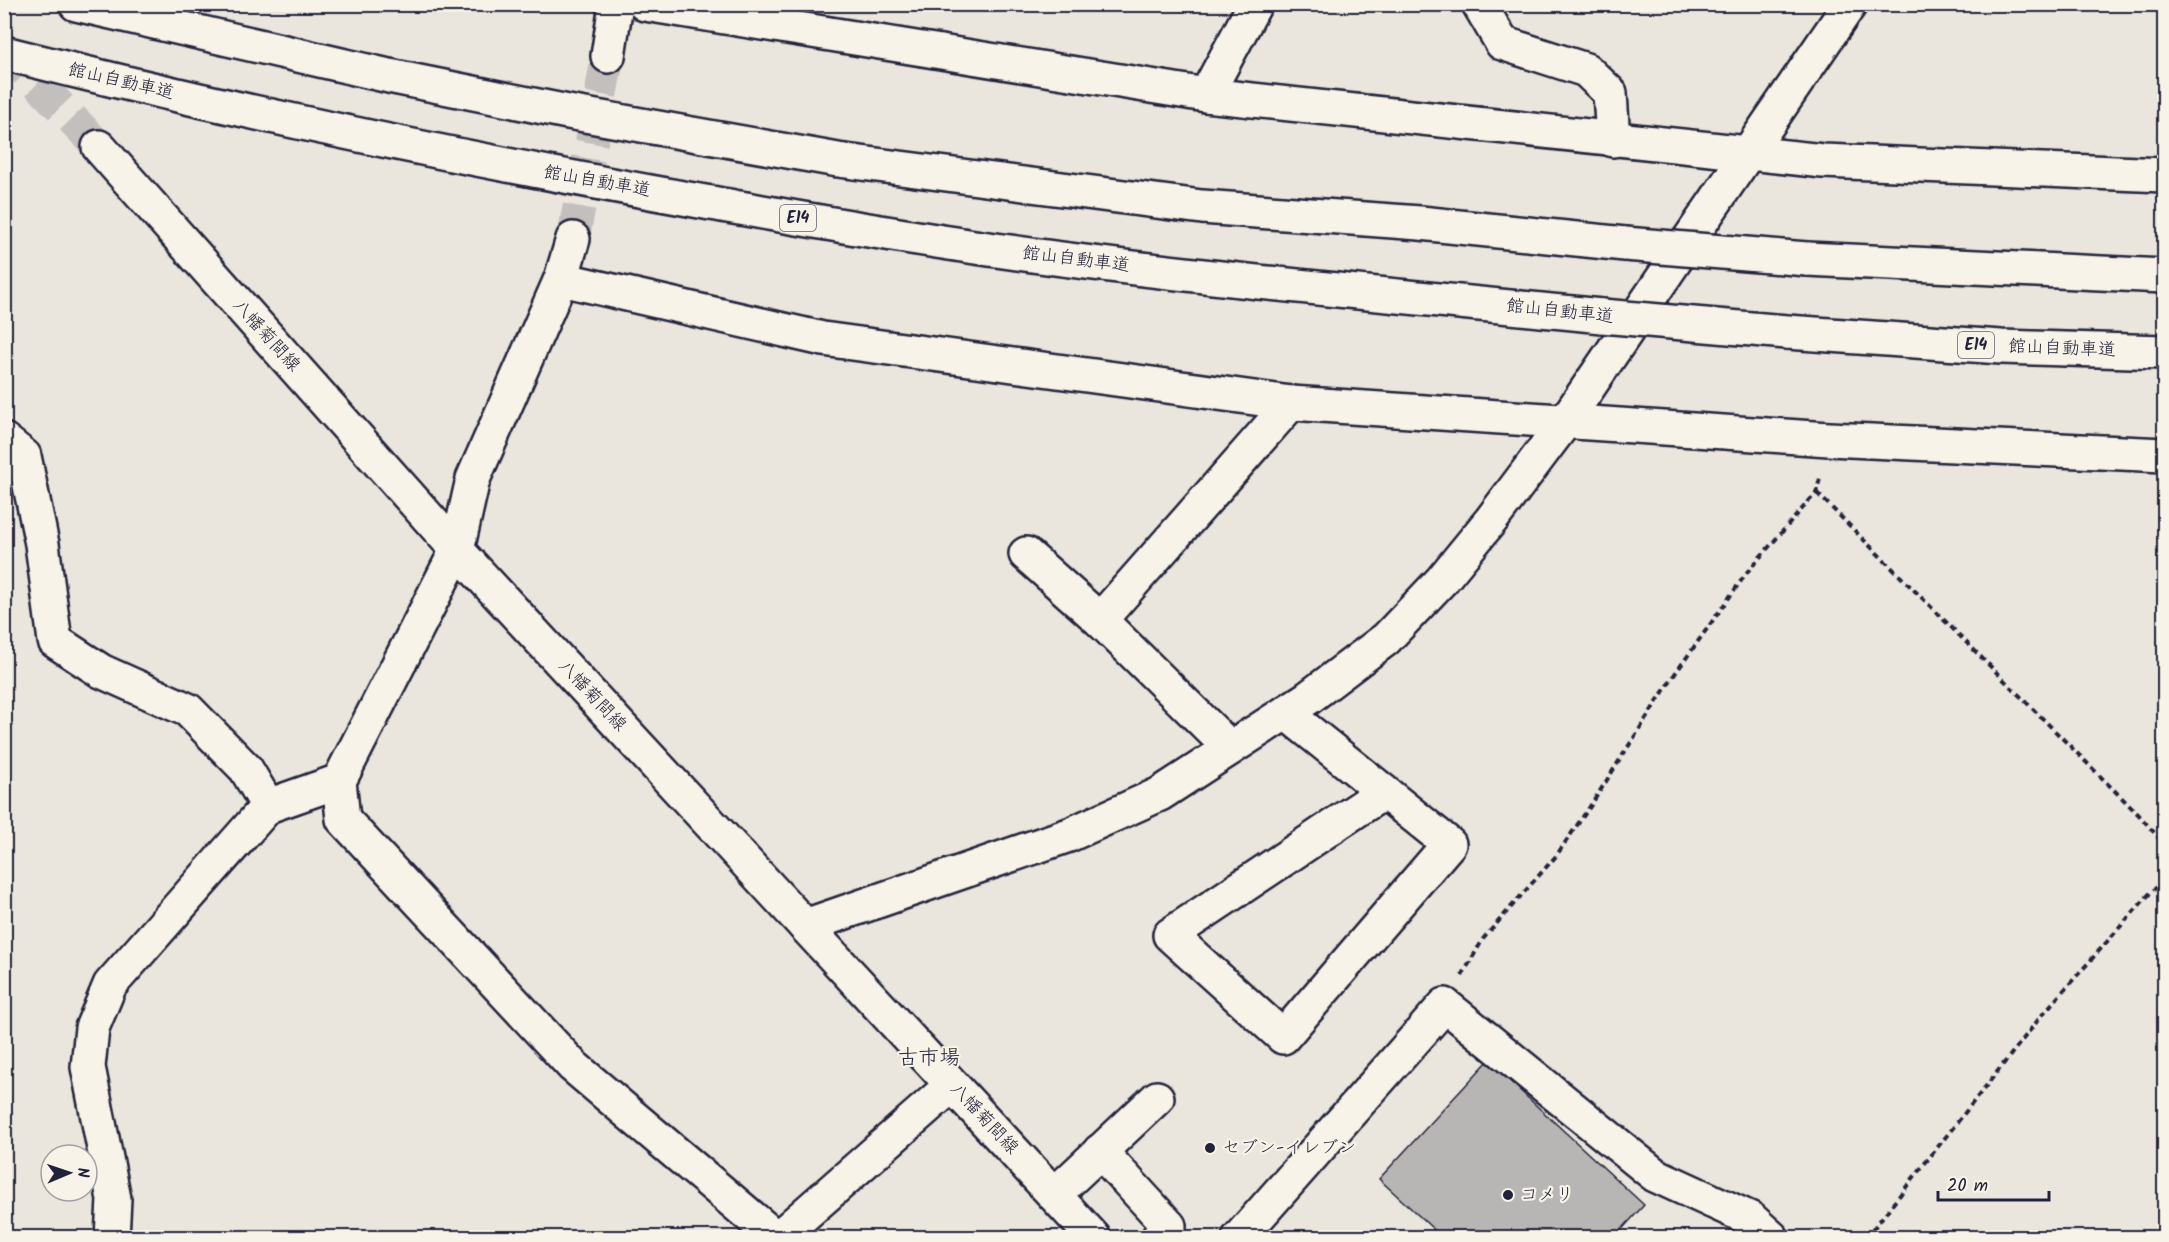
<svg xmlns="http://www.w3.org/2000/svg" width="2169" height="1242" font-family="Kalam,'Klee One',sans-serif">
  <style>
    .building { fill: #b8b6b5; stroke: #22223b; stroke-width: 1.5 }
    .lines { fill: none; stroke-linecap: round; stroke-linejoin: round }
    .minor-tunnel { stroke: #c2bfbd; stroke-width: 33; stroke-dasharray: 33 16; stroke-linecap: butt }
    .major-tunnel { stroke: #c2bfbd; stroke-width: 33; stroke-dasharray: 33 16; stroke-linecap: butt }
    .minor-casing { stroke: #22223b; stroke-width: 38 }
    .major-casing { stroke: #22223b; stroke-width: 38 }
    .highway-casing { stroke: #22223b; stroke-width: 38 }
    .path { stroke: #22223b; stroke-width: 4; stroke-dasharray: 6 4.5; stroke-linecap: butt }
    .minor { stroke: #f7f3e8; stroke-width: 33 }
    .major { stroke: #f7f3e8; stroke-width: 33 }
    .highway { stroke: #f7f3e8; stroke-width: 33 }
    .highway-bridge-casing { stroke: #22223b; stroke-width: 38; stroke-linecap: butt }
    .highway-bridge { stroke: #f7f3e8; stroke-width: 33 }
    .poi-dot { fill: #22223b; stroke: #f7f3e8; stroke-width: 2 }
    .labels { text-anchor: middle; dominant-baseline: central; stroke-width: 4.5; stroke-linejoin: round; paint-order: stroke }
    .shield { fill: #f7f3e8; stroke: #62616f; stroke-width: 1.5 }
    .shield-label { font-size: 16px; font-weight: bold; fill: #22223b }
    .street-label { font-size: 18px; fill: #22223b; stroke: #f7f3e8 }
    .poi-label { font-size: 18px; fill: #22223b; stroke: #f7f3e8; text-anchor: start }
    .quarter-label { font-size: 21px; fill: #22223b; stroke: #f7f3e8 }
  </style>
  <rect width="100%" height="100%" fill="#eae6de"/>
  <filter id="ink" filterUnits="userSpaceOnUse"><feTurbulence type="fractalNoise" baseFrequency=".0167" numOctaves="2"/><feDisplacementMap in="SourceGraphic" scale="12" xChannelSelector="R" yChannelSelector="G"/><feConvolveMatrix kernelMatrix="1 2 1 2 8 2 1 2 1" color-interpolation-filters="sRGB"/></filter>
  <g filter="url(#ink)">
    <polygon class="building" points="1488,1061 1644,1205 1614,1238 1443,1238 1379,1179"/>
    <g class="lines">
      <polyline class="minor-tunnel" points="573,239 608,56"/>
      <polyline class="major-tunnel" points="4,48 99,147"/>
      <defs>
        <g id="minor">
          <polyline points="645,4 1206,95 1823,161 2164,175"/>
          <polyline points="1479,4 1502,43 1586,70 1610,93 1613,140"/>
          <polyline points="608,56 616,4"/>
          <polyline points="1206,95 1255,4"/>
          <polyline points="573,239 561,279 473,479 457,550 339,781 343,819 573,1066 776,1238"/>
          <polyline points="561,279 823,339 1291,403 1829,439 2164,455"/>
          <polyline points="4,440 24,456 42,544 55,641 101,671 188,710 246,769 268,806"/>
          <polyline points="1026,554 1100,620 1230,748"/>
          <polyline points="1100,620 1291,403"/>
          <polyline points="1286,713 1449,844 1283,1037 1170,935 1384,792"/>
          <polyline points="805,926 1069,835 1160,794 1308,698 1386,639 1442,580 1492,519 1564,423 1850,4"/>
          <polyline points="1100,1151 1169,1226 1158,1238"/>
          <polyline points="1054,1195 1157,1098"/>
          <polyline points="112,1238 114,1199 88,1067 92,1028 110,985 268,806 339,781"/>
          <polyline points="778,1238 952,1085"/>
          <polyline points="1239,1238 1445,1005 1655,1175 1751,1219 1772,1238"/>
        </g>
        <polyline id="major" points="99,147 457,550 1094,1238"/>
        <g id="highway">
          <polyline points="76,4 389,76 568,112 838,160 1202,207 1420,223 1625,244"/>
          <path d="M4,53C236,112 470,160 705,202C804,219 903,237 1003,251C1202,279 1402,296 1602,316"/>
          <polyline points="1807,259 2164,276"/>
          <polyline points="1787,332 2001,347 2164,352"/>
        </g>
      </defs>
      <use href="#minor" class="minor-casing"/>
      <use href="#major" class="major-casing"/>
      <use href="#highway" class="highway-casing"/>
      <g class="path">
        <polyline points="1817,493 2139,815 2164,844"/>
        <polyline points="1462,976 1483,939 1556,856 1591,805 1672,678 1748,571 1816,493 1821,475"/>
        <polyline points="1866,1238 2042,1015 2152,891 2164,882"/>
      </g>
      <use href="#minor" class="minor"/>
      <use href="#major" class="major"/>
      <use href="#highway" class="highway"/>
      <defs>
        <g id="highway-bridge">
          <polyline points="1625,244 1807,259"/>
          <polyline points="1602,316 1787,332"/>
        </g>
      </defs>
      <use href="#highway-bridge" class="highway-bridge-casing"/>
      <use href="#highway-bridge" class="highway-bridge"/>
    </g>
  </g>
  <g class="poi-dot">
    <circle cx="1210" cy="1148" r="6"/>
    <circle cx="1508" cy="1195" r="6"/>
  </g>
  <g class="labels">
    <g class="shield">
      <rect x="780" y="205" width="36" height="26" rx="4.5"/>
      <rect x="1958" y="332" width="36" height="26" rx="4.5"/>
    </g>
    <g class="shield-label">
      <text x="798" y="218">E14</text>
      <text x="1976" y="345">E14</text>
    </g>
    <g class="street-label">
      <text transform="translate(121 82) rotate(13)">館山自動車道</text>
      <text transform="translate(597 182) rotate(10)">館山自動車道</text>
      <text transform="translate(1076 260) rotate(7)">館山自動車道</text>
      <text transform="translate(1560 312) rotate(6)">館山自動車道</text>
      <text transform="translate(266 336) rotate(48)">八幡菊間線</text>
      <text transform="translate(2062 349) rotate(2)">館山自動車道</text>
      <text transform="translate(592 696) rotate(47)">八幡菊間線</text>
      <text transform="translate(984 1119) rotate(47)">八幡菊間線</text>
    </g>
    <g class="poi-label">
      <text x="1222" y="1148">セブン-イレブン</text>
      <text x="1520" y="1195">コメリ</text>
    </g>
    <g class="quarter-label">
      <text x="929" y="1058">古市場</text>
    </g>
  </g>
  <rect width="2169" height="1242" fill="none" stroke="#f7f3e8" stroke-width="24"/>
  <rect x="12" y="12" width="2145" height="1218" fill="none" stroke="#22223b" stroke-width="2" filter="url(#ink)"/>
  <g transform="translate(69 1173) rotate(88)"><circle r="28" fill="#f7f3e8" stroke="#a29fa3" stroke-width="1.5"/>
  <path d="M0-4.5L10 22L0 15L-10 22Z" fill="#22223b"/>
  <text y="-9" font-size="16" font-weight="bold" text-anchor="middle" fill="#22223b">N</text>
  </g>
  <path d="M1938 1191v9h111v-9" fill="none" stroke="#22223b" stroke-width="3"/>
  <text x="1947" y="1191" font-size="18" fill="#22223b" stroke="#f7f3e8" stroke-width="4.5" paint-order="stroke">20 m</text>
</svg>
